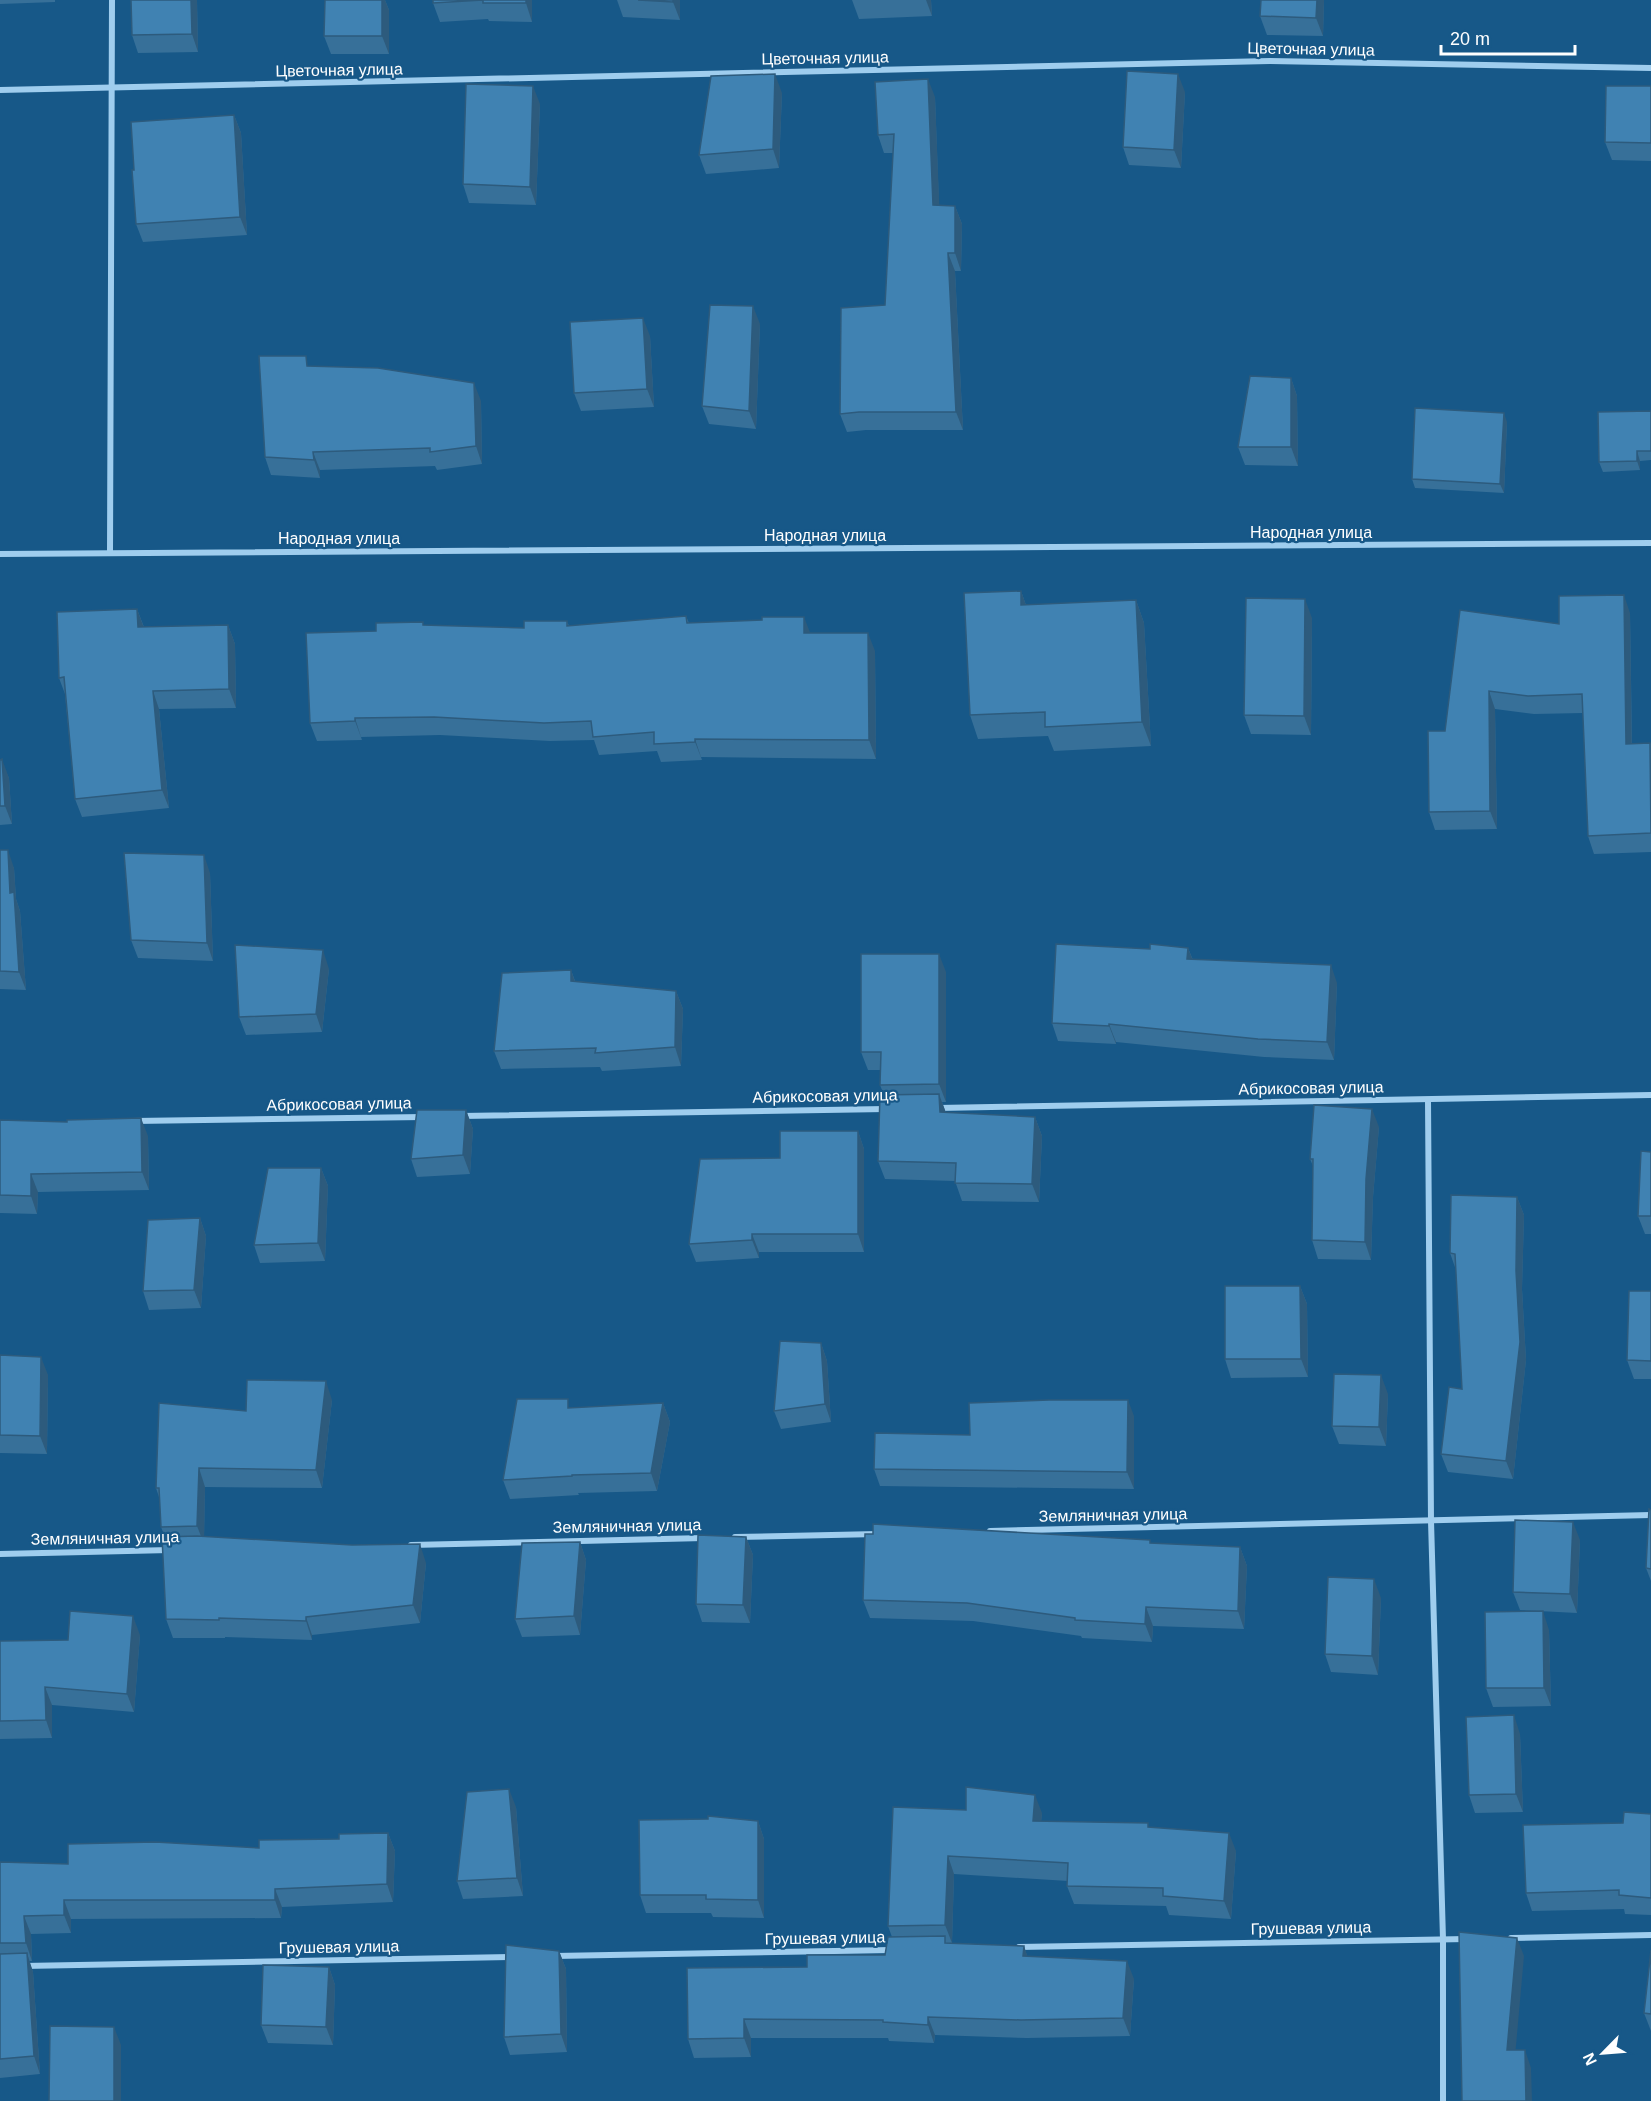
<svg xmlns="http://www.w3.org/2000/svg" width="1651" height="2101" font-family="Arial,sans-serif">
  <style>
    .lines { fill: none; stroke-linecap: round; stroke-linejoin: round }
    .minor { stroke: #9fcdee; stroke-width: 6 }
    .wall { fill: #377099 }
    .shaded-wall { fill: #2d5b7d }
    .building { fill: #4082b2; stroke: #2d5b7d; stroke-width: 1.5 }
    .labels { text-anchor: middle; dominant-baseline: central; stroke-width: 4.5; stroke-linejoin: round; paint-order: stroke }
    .street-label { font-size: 16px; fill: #fff; stroke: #175888 }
  </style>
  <rect width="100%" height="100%" fill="#175888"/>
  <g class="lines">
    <g class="minor">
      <polyline points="0,90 1270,61 1651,68"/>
      <polyline points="110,553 112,0"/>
      <polyline points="0,554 1651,543"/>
      <polyline points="1428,1100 1431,1521 1443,1939 1443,2101"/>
      <polyline points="938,1108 1651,1095"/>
      <polyline points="461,1116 886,1109"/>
      <polyline points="134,1121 424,1117"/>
      <polyline points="990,1531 1651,1515"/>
      <polyline points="735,1537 878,1534"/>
      <polyline points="411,1545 704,1538"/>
      <polyline points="0,1554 170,1550"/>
      <polyline points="1511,1938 1651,1935"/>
      <polyline points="1019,1947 1467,1939"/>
      <polyline points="554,1956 892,1950"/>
      <polyline points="23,1966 514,1957"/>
    </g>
  </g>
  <g class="wall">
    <polygon points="0,0 55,0 55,2 0,4"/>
    <polygon points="197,0 198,52 138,53 132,35"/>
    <polygon points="325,0 385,0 389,10 389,54 331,54 324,36"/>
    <polygon points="433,0 532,0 532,22 489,21 488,19 440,22 433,3"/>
    <polygon points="617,0 680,0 680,20 623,17"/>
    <polygon points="852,0 931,0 932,16 859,19"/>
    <polygon points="1324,0 1323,36 1267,35 1260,16"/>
    <polygon points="1651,86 1651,161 1612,160 1605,142"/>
    <polygon points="1185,92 1181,168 1129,165 1123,147"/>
    <polygon points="782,93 779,168 706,174 699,155"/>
    <polygon points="935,97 939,205 955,206 962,224 961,271 955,271 963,430 866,430 847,432 840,414 885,305 893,153 884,153 878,135"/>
    <polygon points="540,104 536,205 469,203 463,184"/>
    <polygon points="234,115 241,133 247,235 143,242 136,224 134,170"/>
    <polygon points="760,324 756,429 709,424 702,406"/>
    <polygon points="650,336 654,407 581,411 574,393"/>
    <polygon points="310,366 481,401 482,464 437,470 435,466 320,470 320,478 271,475 265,457"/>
    <polygon points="1291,378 1297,396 1298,466 1245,465 1238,447"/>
    <polygon points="1651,411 1651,460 1640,461 1640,470 1603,472 1599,462"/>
    <polygon points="1507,422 1504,493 1415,488 1412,479"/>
    <polygon points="1021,591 1026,605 1136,600 1144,623 1151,746 1054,751 1048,736 978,739 970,715"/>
    <polygon points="137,609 144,627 228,625 235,644 236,708 159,709 169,808 82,817 75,799 65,694 59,678"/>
    <polygon points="1630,613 1632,744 1650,743 1651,744 1651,852 1594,854 1588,836 1583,713 1534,714 1495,709 1497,829 1435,830 1429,812 1445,731 1559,624"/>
    <polygon points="686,616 689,623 810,633 875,651 876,759 701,757 702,760 661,762 657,751 599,755 594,740 550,741 440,735 361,737 362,740 317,741 310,723 376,631 424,625 524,628 567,621 569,626"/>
    <polygon points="1312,618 1311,735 1251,734 1244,715"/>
    <polygon points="0,760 9,778 12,824 0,825"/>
    <polygon points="0,850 14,868 16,899 20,911 26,990 0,989"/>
    <polygon points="210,873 213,961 138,958 131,940"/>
    <polygon points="1188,948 1193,960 1337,983 1334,1060 1264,1057 1116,1042 1116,1044 1058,1041 1052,1023 1150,949"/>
    <polygon points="329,969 322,1032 246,1035 239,1017"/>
    <polygon points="571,970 575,981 676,991 683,1009 681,1066 602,1071 600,1067 501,1069 494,1051"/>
    <polygon points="946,972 946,1102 942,1102 946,1113 1035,1117 1042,1136 1039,1202 962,1201 955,1181 885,1179 878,1161 884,1095 880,1085 880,1070 868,1070 861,1052"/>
    <polygon points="466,1110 473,1129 470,1174 417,1177 411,1159"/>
    <polygon points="0,1120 148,1136 149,1190 38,1192 37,1214 0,1213"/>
    <polygon points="1379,1127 1373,1197 1371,1260 1318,1259 1312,1240 1313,1166 1310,1159"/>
    <polygon points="858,1131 864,1149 864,1252 759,1252 759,1258 696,1262 689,1244 780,1158"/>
    <polygon points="1651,1152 1651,1234 1645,1234 1638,1216"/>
    <polygon points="321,1168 328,1186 325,1261 260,1263 254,1245"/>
    <polygon points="1517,1197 1524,1215 1522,1289 1526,1360 1513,1479 1448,1472 1441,1454 1462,1389 1456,1270 1450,1253"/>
    <polygon points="200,1218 206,1236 201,1308 149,1310 143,1291"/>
    <polygon points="1300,1286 1307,1304 1308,1377 1231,1378 1225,1359"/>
    <polygon points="1651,1291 1651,1379 1634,1379 1627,1360"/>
    <polygon points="821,1343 827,1361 831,1422 781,1429 774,1411"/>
    <polygon points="0,1355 48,1375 47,1454 0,1453"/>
    <polygon points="1388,1394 1386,1446 1339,1444 1332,1426"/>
    <polygon points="332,1400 322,1488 205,1487 204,1537 426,1563 420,1623 312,1635 312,1640 225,1637 225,1638 173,1638 166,1619 165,1537 161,1527 160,1500 156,1488 246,1411"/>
    <polygon points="663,1403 670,1422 657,1491 578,1493 579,1495 510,1499 503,1480 571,1408"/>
    <polygon points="1134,1416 1134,1489 880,1486 874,1469 970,1435"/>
    <polygon points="1651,1510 1651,1581 1646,1568"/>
    <polygon points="746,1537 753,1555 750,1623 702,1622 696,1604"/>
    <polygon points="1580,1540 1577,1613 1520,1610 1513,1592"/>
    <polygon points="580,1542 586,1560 580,1635 522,1637 515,1619"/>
    <polygon points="1152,1544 1240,1547 1247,1566 1244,1629 1153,1626 1152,1642 1082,1638 1081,1636 973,1621 870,1618 863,1600"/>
    <polygon points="1381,1598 1378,1675 1331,1672 1325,1654"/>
    <polygon points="1549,1630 1551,1706 1493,1707 1486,1688"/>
    <polygon points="140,1635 134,1712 52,1705 52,1738 0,1739 0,1641 68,1640"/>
    <polygon points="1520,1734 1523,1812 1475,1813 1469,1795"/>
    <polygon points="516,1807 523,1896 463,1899 457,1881"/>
    <polygon points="893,1807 1042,1813 1041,1821 1149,1827 1236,1851 1231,1919 1169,1915 1166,1906 1074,1904 1067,1886 1068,1881 954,1874 952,1943 1024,1946 1027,1956 1134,1979 1130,2036 1027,2038 935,2035 934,2043 889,2041 888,2038 751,2038 751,2057 694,2058 688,2039 807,1967 885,1955 892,1937 888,1926"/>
    <polygon points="1651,1814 1651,1915 1625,1914 1624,1909 1532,1911 1526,1893 1623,1823"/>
    <polygon points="758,1821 764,1839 764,1918 713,1917 711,1913 646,1913 640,1895"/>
    <polygon points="388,1833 395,1851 393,1902 282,1907 281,1918 71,1919 71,1933 31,1934 32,1961 29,1961 33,1972 40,2074 0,2078 0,1862 68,1864 259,1848"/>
    <polygon points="1651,1950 1651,2031 1644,2013"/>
    <polygon points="559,1951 566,1969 567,2052 510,2055 504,2037"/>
    <polygon points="329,1967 335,1985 333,2045 268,2043 261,2025"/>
  </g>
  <g class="shaded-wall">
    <polygon points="191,0 197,0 198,52 192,34"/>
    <polygon points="382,0 385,0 389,10 389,54 382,36"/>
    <polygon points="526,0 532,0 532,22 526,3"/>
    <polygon points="673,0 680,0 680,20 673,2"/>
    <polygon points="926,0 931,0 932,16"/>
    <polygon points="1317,0 1324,0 1323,36 1316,18"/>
    <polygon points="775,74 782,93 779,168 773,149"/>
    <polygon points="1178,74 1185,92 1181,168 1174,150"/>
    <polygon points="928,79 935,97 940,223 933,205"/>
    <polygon points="533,86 540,104 536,205 530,187"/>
    <polygon points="234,115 241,133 247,235 240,217"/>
    <polygon points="955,206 962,224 961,271 955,253"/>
    <polygon points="948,253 955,271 963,430 956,412"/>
    <polygon points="753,306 760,324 756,429 749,411"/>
    <polygon points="643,318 650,336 654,407 647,389"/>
    <polygon points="1291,378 1297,396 1298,466 1291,447"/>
    <polygon points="474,383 481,401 482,464 476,446"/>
    <polygon points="1504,413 1507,422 1504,493 1500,484"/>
    <polygon points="1637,451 1640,461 1640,470 1637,461"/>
    <polygon points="313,452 320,470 320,478 314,460"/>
    <polygon points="1021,591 1029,614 1021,605"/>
    <polygon points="1624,595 1630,613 1632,762 1626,744"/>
    <polygon points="1305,599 1312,618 1311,735 1304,716"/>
    <polygon points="1136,600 1144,623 1151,746 1142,722"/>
    <polygon points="137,609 144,628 138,627"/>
    <polygon points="804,617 811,635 804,633"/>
    <polygon points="228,625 235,644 236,708 229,689"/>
    <polygon points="868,633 875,651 876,759 869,740"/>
    <polygon points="153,691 159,709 169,808 162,790"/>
    <polygon points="1489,691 1495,709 1497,829 1490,811"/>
    <polygon points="355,718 361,737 362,740 355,721"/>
    <polygon points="695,739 702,760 695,742"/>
    <polygon points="2,759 9,778 12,824 5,806"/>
    <polygon points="8,850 14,868 16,899 20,911 26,990 19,972 10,893"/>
    <polygon points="204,855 210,873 213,961 207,943"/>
    <polygon points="1188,948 1195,966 1187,959"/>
    <polygon points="323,950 329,969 322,1032 316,1014"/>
    <polygon points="939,954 946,972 946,1102 939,1084"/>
    <polygon points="1331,965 1337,983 1334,1060 1327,1042"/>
    <polygon points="571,970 577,988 571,981"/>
    <polygon points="676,991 683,1009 681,1066 675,1047"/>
    <polygon points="1109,1024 1116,1042 1116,1044 1109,1026"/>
    <polygon points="939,1094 946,1113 940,1112"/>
    <polygon points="1372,1109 1379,1127 1373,1197 1371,1260 1365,1242 1366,1179"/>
    <polygon points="466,1110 473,1129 470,1174 463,1155"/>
    <polygon points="1035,1117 1042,1136 1039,1202 1032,1184"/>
    <polygon points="141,1118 148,1136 149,1190 142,1172"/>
    <polygon points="858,1131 864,1149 864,1252 858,1234"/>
    <polygon points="321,1168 328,1186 325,1261 318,1243"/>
    <polygon points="31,1174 38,1192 37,1214 31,1196"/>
    <polygon points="1517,1197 1524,1215 1522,1289 1526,1360 1513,1479 1506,1461 1516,1271"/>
    <polygon points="200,1218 206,1236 201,1308 194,1290"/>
    <polygon points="752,1234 759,1252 759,1258 752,1240"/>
    <polygon points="1300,1286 1307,1304 1308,1377 1301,1359"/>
    <polygon points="821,1343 827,1361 831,1422 825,1404"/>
    <polygon points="41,1357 48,1375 47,1454 40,1436"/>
    <polygon points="1381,1375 1388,1394 1386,1446 1379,1427"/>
    <polygon points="326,1381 332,1400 322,1488 316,1470"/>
    <polygon points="1128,1400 1134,1416 1134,1489 1127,1472"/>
    <polygon points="663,1403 670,1422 657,1491 651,1473"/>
    <polygon points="199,1468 205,1487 204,1544 197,1526"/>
    <polygon points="1573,1522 1580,1540 1577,1613 1570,1594"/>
    <polygon points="746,1537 753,1555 750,1623 743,1605"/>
    <polygon points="580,1542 586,1560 580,1635 574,1616"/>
    <polygon points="420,1544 426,1563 420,1623 413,1605"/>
    <polygon points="1240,1547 1247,1566 1244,1629 1238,1611"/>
    <polygon points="1374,1579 1381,1598 1378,1675 1372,1656"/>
    <polygon points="1146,1607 1153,1626 1152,1642 1145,1624"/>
    <polygon points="1543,1611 1549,1630 1551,1706 1544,1688"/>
    <polygon points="133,1616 140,1635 134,1712 127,1694"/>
    <polygon points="306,1617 312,1635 312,1640 306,1621"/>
    <polygon points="45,1687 52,1705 52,1738 46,1720"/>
    <polygon points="1514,1715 1520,1734 1523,1812 1516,1794"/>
    <polygon points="509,1789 516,1807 523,1896 517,1878"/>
    <polygon points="1035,1795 1042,1813 1040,1839 1033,1821"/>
    <polygon points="758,1821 764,1839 764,1918 758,1900"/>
    <polygon points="388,1833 395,1851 393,1902 387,1884"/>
    <polygon points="1229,1833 1236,1851 1231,1919 1224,1901"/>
    <polygon points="948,1856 954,1874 952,1943 945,1925"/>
    <polygon points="275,1889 282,1907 281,1918 275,1900"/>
    <polygon points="64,1900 71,1919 71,1933 64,1915"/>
    <polygon points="24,1916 31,1934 32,1961 26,1943"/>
    <polygon points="1517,1938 1524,1956 1514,2068 1507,2050"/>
    <polygon points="1024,1946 1030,1964 1023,1956"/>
    <polygon points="559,1951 566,1969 567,2052 561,2034"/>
    <polygon points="27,1953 33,1972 40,2074 34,2056"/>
    <polygon points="1127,1961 1134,1979 1130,2036 1123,2018"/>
    <polygon points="329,1967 335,1985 333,2045 326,2027"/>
    <polygon points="928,2017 935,2035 934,2043 928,2025"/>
    <polygon points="744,2019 751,2038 751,2057 744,2038"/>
    <polygon points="114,2027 121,2045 121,2101 114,2101"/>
    <polygon points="1525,2050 1531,2068 1532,2101 1526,2101"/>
  </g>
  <g class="building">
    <polygon points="131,0 191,0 192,34 132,35"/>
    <polygon points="325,0 382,0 382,36 324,36"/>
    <polygon points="433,0 526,0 526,3 483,3 483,0 433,3"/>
    <polygon points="638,0 673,0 673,2"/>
    <polygon points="1261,0 1317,0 1316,18 1260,16"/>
    <polygon points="1127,71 1178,74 1174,150 1123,147"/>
    <polygon points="775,74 773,149 699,155 711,76"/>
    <polygon points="928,79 933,205 955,206 955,253 948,253 956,412 859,412 840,414 841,308 885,305 894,134 878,135 875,82"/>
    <polygon points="466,84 533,86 530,187 463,184"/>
    <polygon points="1606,86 1651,86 1651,143 1605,142"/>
    <polygon points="234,115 240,217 136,224 132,170 134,170 131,122"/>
    <polygon points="710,305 753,306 749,411 702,406"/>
    <polygon points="643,318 647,389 574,393 570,322"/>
    <polygon points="259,356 306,356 307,366 378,368 474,383 476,446 430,452 430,448 313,452 314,460 265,457"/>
    <polygon points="1250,376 1291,378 1291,447 1238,447"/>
    <polygon points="1415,408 1504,413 1500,484 1412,479"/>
    <polygon points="1651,411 1651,451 1637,451 1637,461 1599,462 1598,412"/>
    <polygon points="1021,591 1021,605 1136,600 1142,722 1045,727 1045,712 970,715 964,593"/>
    <polygon points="1624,595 1626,744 1650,743 1651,833 1588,836 1582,694 1528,696 1489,691 1490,811 1429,812 1428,731 1445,731 1460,610 1559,624 1559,596"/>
    <polygon points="1246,598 1305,599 1304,716 1244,715"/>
    <polygon points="137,609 138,627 228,625 229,689 153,691 162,790 75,799 64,677 59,678 57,612"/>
    <polygon points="686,616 687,623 762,620 762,617 804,617 804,633 868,633 869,740 695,739 695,742 654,744 654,732 593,737 591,721 544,723 434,717 355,718 355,721 310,723 306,633 376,631 376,623 423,622 423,625 524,628 524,621 567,621 567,626"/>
    <polygon points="2,759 5,806 0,806 0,760"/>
    <polygon points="0,850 8,850 10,893 14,892 19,972 0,971"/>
    <polygon points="124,853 204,855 207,943 131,940"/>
    <polygon points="1056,944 1150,949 1150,944 1188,948 1187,959 1331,965 1327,1042 1258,1039 1109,1024 1109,1026 1052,1023"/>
    <polygon points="235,945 323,950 316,1014 239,1017"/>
    <polygon points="861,954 939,954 939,1084 880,1085 881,1052 861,1052"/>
    <polygon points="571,970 571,981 676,991 675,1047 595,1053 596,1048 494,1051 502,973"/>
    <polygon points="939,1094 940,1112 1035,1117 1032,1184 955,1183 956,1163 878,1161 880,1095"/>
    <polygon points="1314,1105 1372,1109 1366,1179 1365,1242 1312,1240 1313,1159 1310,1159"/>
    <polygon points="417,1110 466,1110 463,1155 411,1159"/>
    <polygon points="141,1118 142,1172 31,1174 31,1196 0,1195 0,1120 67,1122 67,1120"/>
    <polygon points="780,1131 858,1131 858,1234 752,1234 752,1240 689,1244 700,1159 780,1158"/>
    <polygon points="1641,1151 1651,1152 1651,1216 1638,1216"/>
    <polygon points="268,1168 321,1168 318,1243 254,1245"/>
    <polygon points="1451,1195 1517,1197 1516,1271 1520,1342 1506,1461 1441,1454 1449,1387 1462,1389 1455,1254 1450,1253"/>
    <polygon points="200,1218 194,1290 143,1291 148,1220"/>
    <polygon points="1225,1286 1300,1286 1301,1359 1225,1359"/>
    <polygon points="1629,1291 1651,1291 1651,1361 1627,1360"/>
    <polygon points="780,1341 821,1343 825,1404 774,1411"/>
    <polygon points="0,1355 41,1357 40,1436 0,1435"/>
    <polygon points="1334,1374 1381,1375 1379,1427 1332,1426"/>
    <polygon points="247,1380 326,1381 316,1470 199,1468 197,1526 161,1527 159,1488 156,1488 159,1403 246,1411"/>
    <polygon points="517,1399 568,1399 568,1408 663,1403 651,1473 572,1475 572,1476 503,1480"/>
    <polygon points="1049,1400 1128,1400 1127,1472 874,1469 875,1433 970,1435 969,1403"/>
    <polygon points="1649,1509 1651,1510 1651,1569 1646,1568"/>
    <polygon points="1515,1520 1573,1522 1570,1594 1513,1592"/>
    <polygon points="873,1524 1150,1540 1150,1543 1240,1547 1238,1611 1146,1607 1145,1624 1075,1620 1075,1618 967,1603 863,1600 865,1534 873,1534"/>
    <polygon points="698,1535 746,1537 743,1605 696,1604"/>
    <polygon points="197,1536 352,1545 420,1544 413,1605 306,1617 306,1621 219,1618 219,1620 166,1619 162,1537"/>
    <polygon points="580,1542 574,1616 515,1619 522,1543"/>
    <polygon points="1328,1577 1374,1579 1372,1656 1325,1654"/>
    <polygon points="70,1611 133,1616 127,1694 45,1687 46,1720 0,1721 0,1641 68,1640"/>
    <polygon points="1543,1611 1544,1688 1486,1688 1485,1612"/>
    <polygon points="1514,1715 1516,1794 1469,1795 1466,1717"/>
    <polygon points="966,1787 1035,1795 1033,1821 1148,1823 1148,1827 1229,1833 1224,1901 1163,1896 1163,1888 1067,1886 1068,1863 948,1856 945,1925 888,1926 893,1807 966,1810"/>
    <polygon points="509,1789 517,1878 457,1881 467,1792"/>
    <polygon points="1624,1812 1651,1814 1651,1898 1619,1895 1619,1890 1526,1893 1523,1825 1623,1823"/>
    <polygon points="708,1816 758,1821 758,1900 706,1899 706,1895 640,1895 639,1820 708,1819"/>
    <polygon points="388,1833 387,1884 275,1889 275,1900 64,1900 64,1915 24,1916 26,1943 0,1943 0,1862 68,1864 68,1844 155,1842 259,1848 259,1840 339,1839 339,1834"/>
    <polygon points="1459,1932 1517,1938 1507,2050 1525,2050 1526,2101 1462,2101"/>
    <polygon points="945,1936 945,1943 1024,1946 1023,1956 1127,1961 1123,2018 1021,2020 928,2017 928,2025 883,2022 883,2020 744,2019 744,2038 688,2039 687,1968 807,1967 807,1955 885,1955 888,1937"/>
    <polygon points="506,1945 559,1951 561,2034 504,2037"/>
    <polygon points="1651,1950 1651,2014 1644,2013"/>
    <polygon points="27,1953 34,2056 0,2059 0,1954"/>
    <polygon points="263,1965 329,1967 326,2027 261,2025"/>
    <polygon points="50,2026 114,2027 114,2101 49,2101"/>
  </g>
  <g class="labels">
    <g class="street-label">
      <text transform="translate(1311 49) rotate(1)">Цветочная улица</text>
      <text transform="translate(825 58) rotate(-1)">Цветочная улица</text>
      <text transform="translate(339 70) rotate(-1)">Цветочная улица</text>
      <text x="1311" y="532">Народная улица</text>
      <text x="825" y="535">Народная улица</text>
      <text x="339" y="538">Народная улица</text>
      <text transform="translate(1311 1088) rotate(-1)">Абрикосовая улица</text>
      <text transform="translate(825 1096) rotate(-1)">Абрикосовая улица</text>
      <text transform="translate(339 1104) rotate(-1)">Абрикосовая улица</text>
      <text transform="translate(1113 1515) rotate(-1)">Земляничная улица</text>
      <text transform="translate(627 1526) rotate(-1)">Земляничная улица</text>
      <text transform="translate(105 1538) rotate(-1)">Земляничная улица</text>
      <text transform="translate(1311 1928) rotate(-1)">Грушевая улица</text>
      <text transform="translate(825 1938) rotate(-1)">Грушевая улица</text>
      <text transform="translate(339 1947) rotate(-1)">Грушевая улица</text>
    </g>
  </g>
  <g transform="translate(1603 2053) rotate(245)" stroke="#175888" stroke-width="4.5" paint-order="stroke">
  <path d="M0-4.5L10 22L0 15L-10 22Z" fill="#ffffff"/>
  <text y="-9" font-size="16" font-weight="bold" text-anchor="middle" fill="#ffffff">N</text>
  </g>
  <path d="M1441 45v9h134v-9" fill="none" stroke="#ffffff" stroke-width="3"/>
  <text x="1450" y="45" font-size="18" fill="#ffffff" stroke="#175888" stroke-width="4.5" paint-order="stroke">20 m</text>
</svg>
